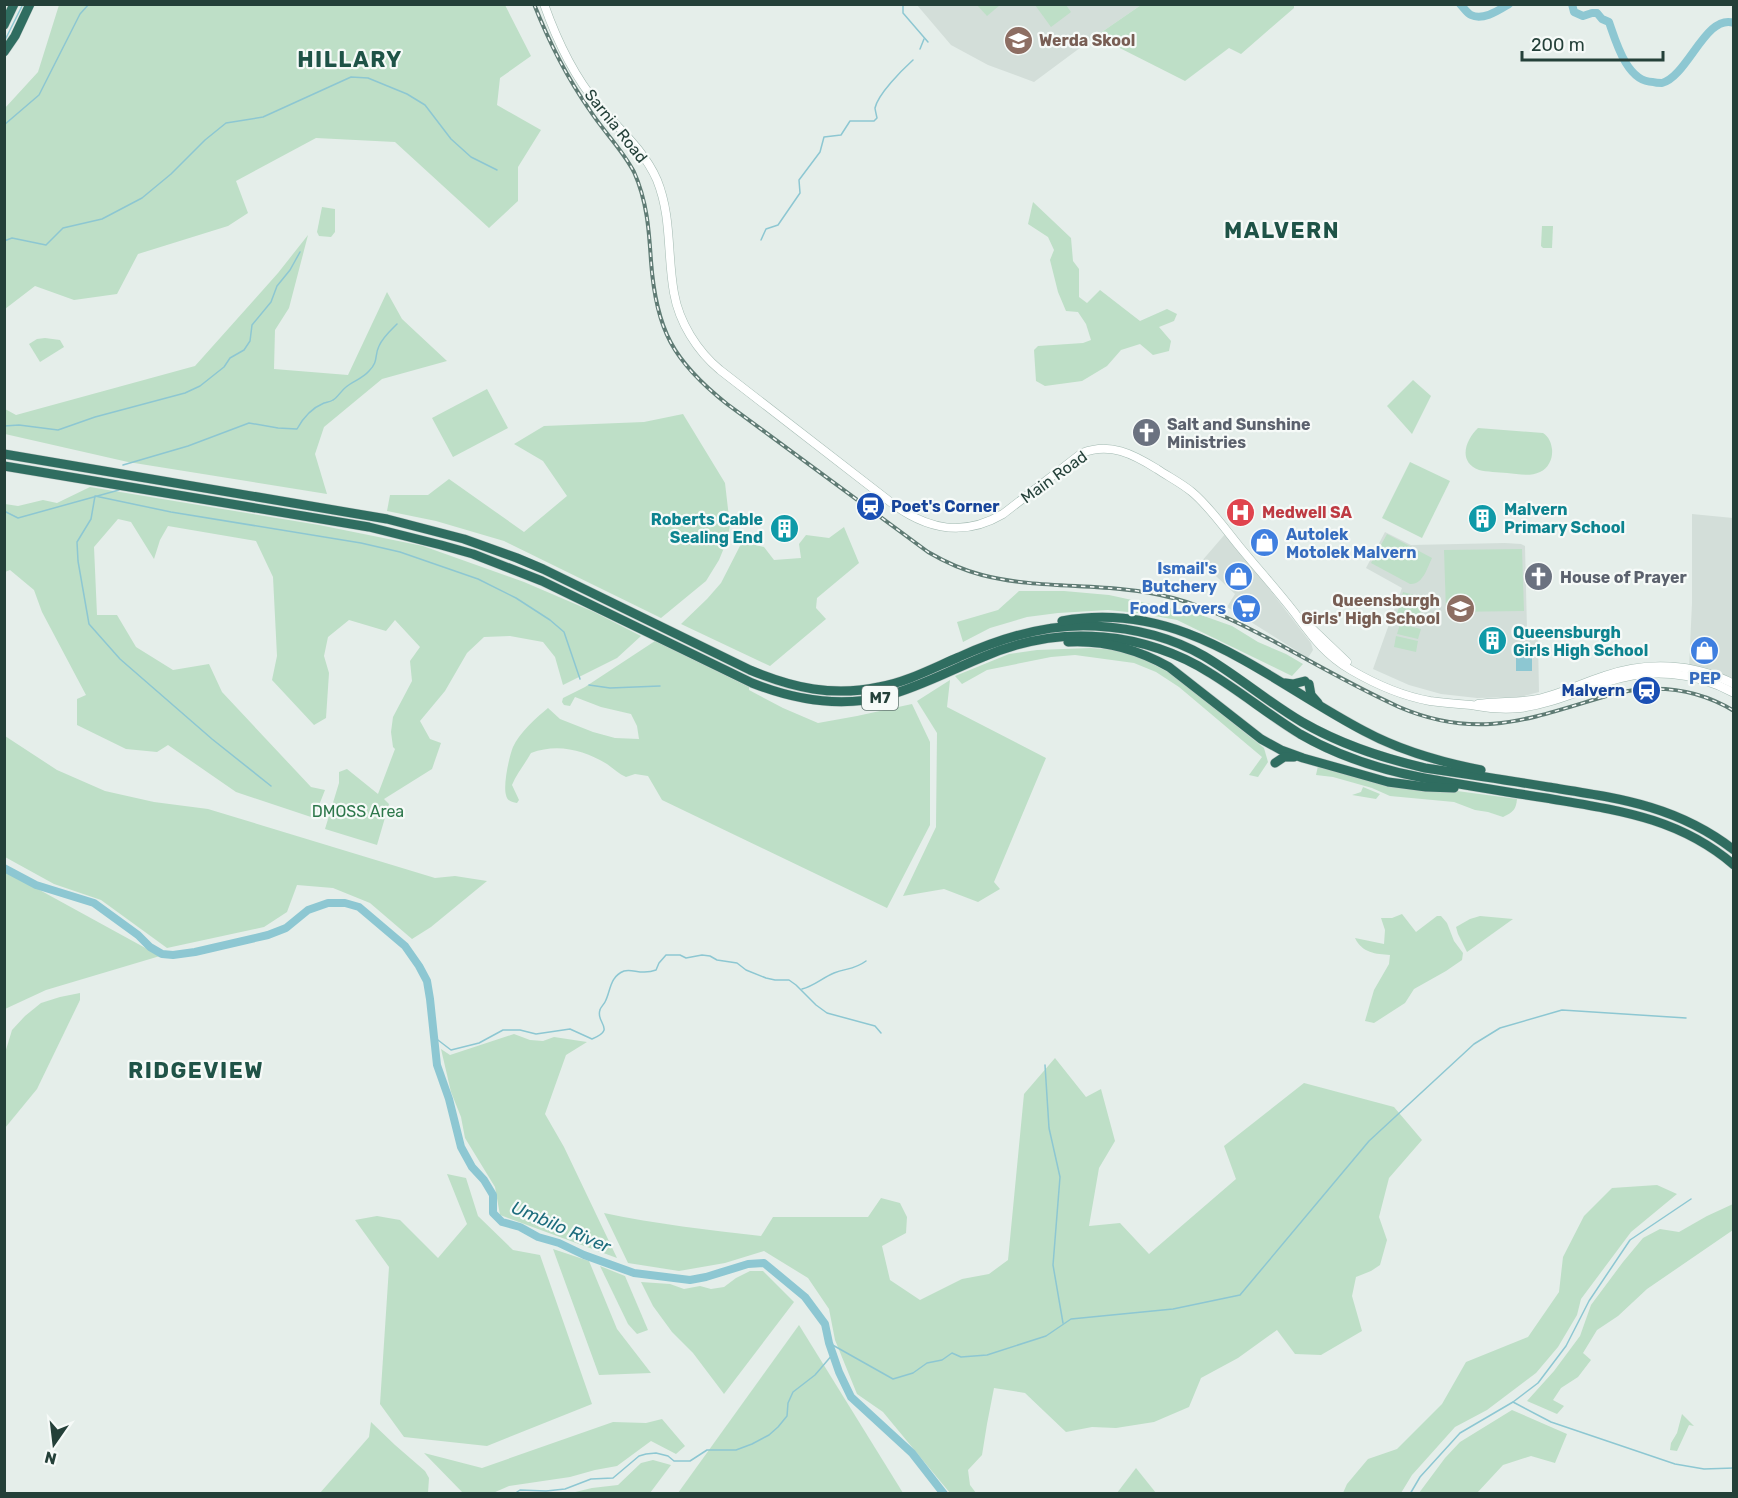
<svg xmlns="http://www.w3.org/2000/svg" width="1738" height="1498" font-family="Rubik,sans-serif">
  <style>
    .built { fill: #d3ded9 }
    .green { fill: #bedfc7 }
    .water { fill: #8dc7d2 }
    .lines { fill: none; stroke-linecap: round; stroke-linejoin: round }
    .stream { stroke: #8dc7d2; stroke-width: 1.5 }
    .river { stroke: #8dc7d2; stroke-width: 8 }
    .secondary-casing { stroke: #a3bab2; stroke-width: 9 }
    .highway-casing { stroke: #c2cac8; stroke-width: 10 }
    .secondary { stroke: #fff; stroke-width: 8 }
    .highway { stroke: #2f6d60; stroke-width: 9 }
    .rail-casing { stroke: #5f7b74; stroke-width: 4 }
    .rail { stroke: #f6faf8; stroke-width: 1.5; stroke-dasharray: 4.5; stroke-linecap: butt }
    .labels { text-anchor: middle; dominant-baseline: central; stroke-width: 4.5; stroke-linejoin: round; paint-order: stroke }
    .shield { fill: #f6faf8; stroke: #637872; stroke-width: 1.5 }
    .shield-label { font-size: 15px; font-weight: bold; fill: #244039 }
    .education-label { font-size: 16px; font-weight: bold; fill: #785e54; stroke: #f6faf8; text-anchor: start }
    .street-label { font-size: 16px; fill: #244039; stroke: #f6faf8 }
    .worship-label { font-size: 16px; font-weight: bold; fill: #5b616d; stroke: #f6faf8; text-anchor: start }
    .transit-label { font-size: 16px; font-weight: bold; fill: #164399; stroke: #f6faf8; text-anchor: start }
    .culture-label { font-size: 16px; font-weight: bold; fill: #0d838f; stroke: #f6faf8; text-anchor: start }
    .health-label { font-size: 16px; font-weight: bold; fill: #be3a42; stroke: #f6faf8; text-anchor: start }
    .shop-label { font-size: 16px; font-weight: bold; fill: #366cbe; stroke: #f6faf8; text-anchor: end }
    .park-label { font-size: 16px; fill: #2d774b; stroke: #f6faf8 }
    .water-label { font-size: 18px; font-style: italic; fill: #1d6c7d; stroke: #f6faf8 }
    .district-label { font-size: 22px; font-weight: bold; letter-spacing: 1.5px; fill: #1f5347; stroke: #f6faf8 }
  </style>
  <rect width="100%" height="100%" fill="#e5eeea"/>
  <g class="built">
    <polygon points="917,5 1141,5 1096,36 1034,82 988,65 951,45"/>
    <polygon points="1692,514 1733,518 1733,680 1689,668 1692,603"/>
    <polygon points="1385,532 1411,545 1505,543 1521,544 1525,546 1527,630 1533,631 1538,641 1539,692 1520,697 1477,698 1441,694 1409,685 1373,669 1402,588 1366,568"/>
    <polygon points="1226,533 1311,643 1313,650 1308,658 1227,607 1235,594 1201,562"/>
  </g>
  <g class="green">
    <polygon points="505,5 531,56 500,78 497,105 541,130 518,167 518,201 489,228 395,142 316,138 236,181 248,213 228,226 138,254 117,294 74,300 35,286 5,309 5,108 38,72 59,5"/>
    <polygon points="977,5 1000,5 987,16"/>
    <polygon points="1035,5 1066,5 1071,12 1051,27"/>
    <polygon points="1294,5 1294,8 1241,54 1229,48 1185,81 1096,36 1141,5"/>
    <polygon points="1033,202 1071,238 1073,261 1079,269 1079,297 1087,303 1100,290 1140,321 1167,309 1177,314 1174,321 1159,327 1171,341 1169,351 1153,355 1140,344 1121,350 1107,366 1082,381 1045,386 1036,381 1034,350 1038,346 1083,343 1091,340 1086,324 1078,312 1066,311 1058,292 1050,260 1054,250 1048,237 1028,224"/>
    <polygon points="322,207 335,209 335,232 331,237 319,236 317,232"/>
    <polygon points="1542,226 1553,226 1552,248 1543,248 1541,246"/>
    <polygon points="308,235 289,308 275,330 274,369 348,375 387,292 402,319 447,361 382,379 324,427 315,454 327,494 128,462 5,434 5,409 16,415 195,366 278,273"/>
    <polygon points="45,338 60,340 64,347 40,362 29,344 37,339"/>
    <polygon points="1413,380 1431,396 1412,434 1387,406"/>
    <polygon points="487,389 508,428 453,457 432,418"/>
    <polygon points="683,414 725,483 730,526 726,543 719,560 706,581 661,618 504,541 436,521 387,511 390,495 428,495 449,479 524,532 567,496 543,461 514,444 544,426 644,422"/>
    <path d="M1478,428L1543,433C1549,437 1551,442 1552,449C1553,458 1549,468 1540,472C1530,477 1517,474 1507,473C1498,472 1487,472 1479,470C1457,462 1466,439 1478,428Z"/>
    <polygon points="1410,462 1450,481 1422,538 1382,518"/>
    <polygon points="90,487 319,525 423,546 524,582 594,612 641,636 617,658 563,685 555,657 543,642 510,636 484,637 467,653 445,691 420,721 430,739 441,743 432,769 384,799 389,804 377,845 325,829 339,783 339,772 347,769 378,794 395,749 393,747 391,732 393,717 412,681 410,661 420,647 395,620 386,631 349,620 328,637 324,656 329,673 326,718 314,725 272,680 277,656 273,577 256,541 168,526 160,540 154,559 131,522 118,519 94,547 97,615 117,615 136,647 173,670 209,664 222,692 311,787 325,790 314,818 236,792 168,745 157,752 126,749 77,725 77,699 86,695 42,612 34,590 10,570 5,572 5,504 18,506 43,500 57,503"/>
    <polygon points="844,527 859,563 817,598 816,608 826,619 770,666 681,624 707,599 721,583 742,542 764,547 774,560 801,558 799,544 806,535 829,538"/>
    <path d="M1387,534L1432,558C1427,568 1423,585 1410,584L1371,563Z"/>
    <polygon points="1522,549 1524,611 1446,612 1444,550"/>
    <polygon points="1019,591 1064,591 1109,595 1201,615 1232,626 1258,642 1286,654 1303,664 1292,676 1177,620 1138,613 1108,610 1058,613 1027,617 990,628 963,642 957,622 998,610"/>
    <polygon points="1403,592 1425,598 1418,621 1397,614"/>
    <polygon points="1400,624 1421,629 1418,639 1397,634"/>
    <polygon points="1396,636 1418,641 1416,652 1394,647"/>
    <path d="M655,641L749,687V690L783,708L818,723L857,716L912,704L930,742V825L887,908L662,800L648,776L635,774L626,777C619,774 614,769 607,764C583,750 558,743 531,753C525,764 517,773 512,785L519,800L517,803C512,802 507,801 506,795C503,785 509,757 513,747C519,733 536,718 548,708L560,719L593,732L615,738L639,739L637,726L631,714L601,707L575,697L570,706L564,705L562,702L563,698L585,687Z"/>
    <polygon points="1090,648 1117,650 1143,659 1170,673 1264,748 1268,762 1258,777 1249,775 1262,757 1179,687 1156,672 1134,663 1075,655 1051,657 987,670 962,684 955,676 1009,654 1037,650"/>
    <polygon points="950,680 947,707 1046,758 994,882 1000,889 978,902 944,889 903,896 936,827 937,733 917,701"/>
    <polygon points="5,736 57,770 105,791 154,802 208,809 435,878 455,876 487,881 431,927 412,939 370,903 333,888 297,885 287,912 264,927 167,948 101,900 54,884 5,857"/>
    <path d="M1318,766L1457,791L1517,799C1516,810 1513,812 1503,817L1488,812L1475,810L1454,802L1390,796L1372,788L1333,777L1316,775Z"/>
    <polygon points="1363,787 1380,794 1376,799 1352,795 1361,792"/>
    <polygon points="5,871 160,956 46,990 5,1009"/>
    <path d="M1402,914L1416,932L1437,916H1441L1447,923L1454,941L1463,953L1462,960L1446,971L1414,989L1405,1003L1374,1023L1365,1021L1374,990L1389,964L1390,955C1376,954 1362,953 1355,938L1384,944L1385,930L1381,918H1392Z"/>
    <polygon points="1480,916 1513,919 1467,952 1458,934 1456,927 1470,919"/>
    <polygon points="80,993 80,1000 37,1089 5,1128 5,1053 12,1030 25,1016 41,1003 60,997"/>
    <polygon points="514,1034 530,1040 543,1041 554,1037 587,1042 566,1055 545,1114 564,1147 617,1258 500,1215 495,1187 465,1138 461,1117 451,1092 441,1049 450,1055"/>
    <path d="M1055,1058L1086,1097L1101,1089L1115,1141L1099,1168L1089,1226L1120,1223L1149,1254L1236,1179L1224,1146L1304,1083L1394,1107L1422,1140L1389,1178L1379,1217L1387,1240L1380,1265L1371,1271L1356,1277L1352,1296L1362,1331L1321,1355L1295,1354L1277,1330L1238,1358L1201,1378L1189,1407L1154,1422L1116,1428L1092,1427L1066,1432L1025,1393L994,1388L987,1424L982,1455L968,1470L970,1485L976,1493H950L883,1412L857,1394L835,1340L829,1309L808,1278L764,1251L725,1263L679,1271L628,1263L604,1213C656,1224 709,1230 761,1236L773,1217H868L881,1198L900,1203L907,1217L906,1233L882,1246L890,1280L920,1300L962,1279L989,1274L1008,1260L1024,1094Z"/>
    <polygon points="447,1174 466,1178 478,1216 513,1250 540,1255 592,1404 487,1446 404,1437 380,1404 389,1267 355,1220 377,1216 400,1220 438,1258 467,1224"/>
    <polygon points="1657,1185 1677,1194 1631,1232 1581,1299 1577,1315 1558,1347 1536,1373 1487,1410 1455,1427 1412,1475 1401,1493 1343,1493 1347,1484 1368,1459 1397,1449 1442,1404 1466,1362 1528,1337 1559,1292 1563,1257 1584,1216 1612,1188"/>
    <polygon points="1733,1204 1733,1230 1647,1289 1618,1316 1597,1330 1583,1353 1591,1360 1578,1377 1561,1388 1553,1400 1564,1406 1557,1414 1527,1401 1554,1371 1580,1336 1591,1305 1623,1262 1643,1238 1660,1229 1679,1232 1707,1216"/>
    <polygon points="553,1249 589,1261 617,1329 651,1373 599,1375"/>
    <polygon points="600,1266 625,1276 648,1330 637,1334 628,1324"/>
    <polygon points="750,1271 763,1271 794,1302 724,1394 693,1353 672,1332 653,1306 641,1282 670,1284 684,1289 700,1286 711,1289 724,1287 736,1278"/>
    <polygon points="799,1325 903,1493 678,1493"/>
    <polygon points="1512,1410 1567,1434 1555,1463 1531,1456 1503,1465 1477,1493 1419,1493 1445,1458 1460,1442"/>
    <polygon points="1682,1414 1694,1426 1689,1425 1677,1451 1670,1450 1671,1443 1677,1433"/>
    <polygon points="662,1419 685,1446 676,1454 651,1441 617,1466 595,1470 570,1477 509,1486 493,1493 463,1493 424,1453 482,1468 613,1422 646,1423"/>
    <polygon points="371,1422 395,1445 425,1471 429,1478 428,1493 320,1493 369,1437"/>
    <polygon points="653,1460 671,1465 650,1493 571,1493 592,1488 618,1485 641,1463"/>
    <polygon points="1136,1468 1156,1493 1117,1493"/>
  </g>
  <polygon class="water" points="1532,649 1532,671 1516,671 1516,650"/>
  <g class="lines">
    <g class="stream">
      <polyline points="903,4 903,13 928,42"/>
      <polyline points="4,42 23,4"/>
      <polyline points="920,49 924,39"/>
      <polyline points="4,125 39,95 80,14 89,4"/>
      <path d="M761,240L766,229L778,225L800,193L799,180L820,152L824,137L841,135L850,121H874L877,118C877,118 875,109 875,108C878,94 902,70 913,60"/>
      <polyline points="4,241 12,238 46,245 63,228 102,219 142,198 171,174 205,140 226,123 263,117 351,77 368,78 407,94 425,105 451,139 471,157 497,170"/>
      <polyline points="4,426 19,425 58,430 95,417 185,393 200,386 224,367 230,358 244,350 250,341 252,325 271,302 277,286 290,270 300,252"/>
      <path d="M123,465L188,446L249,423L278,428L297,429C303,418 312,408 324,403C327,402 330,402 333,400C338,397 341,391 346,387C353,381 362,379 369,371C379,361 374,356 379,346C383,337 390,331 397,324"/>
      <polyline points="4,511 18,518 119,490"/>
      <polyline points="589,685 610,688 660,686"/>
      <polyline points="271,786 212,739 120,659 89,624 78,561 77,542 91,519 95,496 171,512 361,543 400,552 478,579 516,598 550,620 564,632 580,679"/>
      <path d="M802,989C814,986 822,978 834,973C846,968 854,970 866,961"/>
      <path d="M434,1037L451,1050L479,1043L503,1030H520L536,1034L570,1029L592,1039C617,1029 595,1023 600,1010C600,1008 604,1004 605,1002C611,991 609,977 624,971C633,968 641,976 656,970L659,963L666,955H680L686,958L702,955L710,956L717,960L737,963L746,970L766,978L775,980H789L796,985L816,1005L827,1013L875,1026L881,1033"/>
      <polyline points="1045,1065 1049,1128 1060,1177 1053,1265 1063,1323"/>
      <polyline points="829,1343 893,1379 913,1373 927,1363 942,1360 952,1353 961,1357 987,1355 1046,1336 1071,1319 1173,1309 1240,1295 1369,1141 1474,1044 1500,1028 1562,1010 1686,1018"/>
      <polyline points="1513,1402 1551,1422 1675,1464 1704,1469 1734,1468"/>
      <polyline points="514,1494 520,1490 546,1491 565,1489 591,1479 613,1478 639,1456 646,1454 656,1453 668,1456 674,1461 690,1461 707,1450 736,1450 752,1444 769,1435 778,1427 787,1416 788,1403 793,1392 815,1375 833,1354"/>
      <polyline points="1410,1494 1420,1477 1460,1433 1513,1402 1538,1383 1566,1346 1589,1301 1630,1240 1691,1199"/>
    </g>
    <g class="river">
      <path d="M1460,4C1464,8 1467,13 1471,15C1483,21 1499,10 1509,4"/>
      <path d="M1572,4L1574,12L1583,16L1592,13H1597L1602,19L1609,22C1616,42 1627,82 1653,82C1656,83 1659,83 1662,83C1688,76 1706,13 1734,23"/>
      <polyline points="4,868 36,885 94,903 138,935 150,947 162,954 173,955 195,952 268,935 286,928 308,910 328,903 345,903 359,907 405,946 419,966 427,981 430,999 437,1065 449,1099 461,1147 472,1167 484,1180 493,1195 493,1213 502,1222 520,1227 538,1237 559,1243 584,1255 634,1273 690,1280 706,1277 748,1264 764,1263 805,1297 825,1324 829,1343 839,1372 851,1397 912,1453 944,1494"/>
    </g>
    <defs>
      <g id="secondary">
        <path d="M544,4C557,41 573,75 598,105C619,129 644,150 657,180C672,217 667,255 674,293C679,322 697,351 720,370L893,504C928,530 964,537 1003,514L1082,453C1110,442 1133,454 1157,469C1169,477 1181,483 1192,492C1209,506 1225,529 1239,546C1257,568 1277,590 1294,612C1312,636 1324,654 1351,670C1375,684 1402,696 1430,701C1444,703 1457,704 1471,705C1489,708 1502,710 1520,708C1551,704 1578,691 1607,682C1649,668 1694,671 1734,693"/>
        <polyline points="1304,621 1347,662"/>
        <path d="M1478,704C1498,701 1518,703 1538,699C1561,694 1582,683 1604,676C1647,661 1693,663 1734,684"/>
      </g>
      <g id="highway">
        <polyline points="4,25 14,4"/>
        <polyline points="4,52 15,36 30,4"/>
        <path d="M4,454L387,519L464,539L517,558L543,569L750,670C793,688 833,697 879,687C907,682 933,668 959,657C1001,638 1048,623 1095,626C1132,628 1171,637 1204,656C1238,676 1268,702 1302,722C1340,744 1382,758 1425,768C1466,774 1507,780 1548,787C1617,798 1676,805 1734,850"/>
        <path d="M4,466L369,527L441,545L473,554L542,581L752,683C795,700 841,708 886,696C920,687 951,670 983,657C1020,641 1062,633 1103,637C1140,640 1179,653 1210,673C1241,692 1269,715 1300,734C1338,756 1381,770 1424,778C1465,785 1506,792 1546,798C1616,810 1678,817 1734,865"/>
        <path d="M1062,621C1183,599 1265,679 1364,731C1401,751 1440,762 1481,770"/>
        <path d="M1068,642C1104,640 1137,649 1169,667L1261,739L1281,750L1303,758L1388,782L1426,787L1454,788"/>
        <polyline points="1285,683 1293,684 1305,681"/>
        <polyline points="1309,684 1311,695 1318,703"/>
        <polyline points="1275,763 1284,757 1294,757"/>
      </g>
    </defs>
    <use href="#secondary" class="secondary-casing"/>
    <use href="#highway" class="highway-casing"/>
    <use href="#secondary" class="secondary"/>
    <use href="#highway" class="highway"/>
    <defs>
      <path id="rail" d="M534,4C549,42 566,76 589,109C603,131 622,149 634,172C647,201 649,230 651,261C656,330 673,361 727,404L928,552C945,562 963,570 982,575C1044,591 1110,581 1173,598C1210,608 1243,625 1277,643C1317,665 1357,688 1399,707C1481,742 1533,717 1613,694C1655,684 1696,688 1734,711"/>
    </defs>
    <use href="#rail" class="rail-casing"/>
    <use href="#rail" class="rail"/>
  </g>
  <defs>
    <symbol id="school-disc" viewBox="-11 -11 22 22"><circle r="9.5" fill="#8d6e63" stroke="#f6faf8"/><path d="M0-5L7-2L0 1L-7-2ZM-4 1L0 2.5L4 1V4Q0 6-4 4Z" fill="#fff"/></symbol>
    <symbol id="church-disc" viewBox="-11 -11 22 22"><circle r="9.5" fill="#6b7280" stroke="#f6faf8"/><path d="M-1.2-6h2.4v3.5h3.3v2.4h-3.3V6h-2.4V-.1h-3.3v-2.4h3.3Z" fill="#fff"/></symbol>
    <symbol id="station-disc" viewBox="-11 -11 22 22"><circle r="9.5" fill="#1a4fb4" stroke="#f6faf8"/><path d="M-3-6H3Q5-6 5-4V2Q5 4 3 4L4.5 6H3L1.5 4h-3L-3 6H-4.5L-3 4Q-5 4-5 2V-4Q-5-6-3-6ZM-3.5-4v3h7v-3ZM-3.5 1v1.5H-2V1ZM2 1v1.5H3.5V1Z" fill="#fff"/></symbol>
    <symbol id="hospital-disc" viewBox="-11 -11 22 22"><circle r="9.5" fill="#e0444e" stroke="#f6faf8"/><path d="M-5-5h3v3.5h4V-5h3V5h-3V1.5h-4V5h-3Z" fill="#fff"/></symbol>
    <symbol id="building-disc" viewBox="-11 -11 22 22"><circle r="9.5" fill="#0f9aa8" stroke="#f6faf8"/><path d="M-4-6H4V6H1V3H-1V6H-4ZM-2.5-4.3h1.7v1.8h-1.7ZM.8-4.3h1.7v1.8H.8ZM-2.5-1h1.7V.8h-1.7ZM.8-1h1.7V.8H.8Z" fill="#fff"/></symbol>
    <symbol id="shop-disc" viewBox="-11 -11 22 22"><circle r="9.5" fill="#3f7fe0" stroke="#f6faf8"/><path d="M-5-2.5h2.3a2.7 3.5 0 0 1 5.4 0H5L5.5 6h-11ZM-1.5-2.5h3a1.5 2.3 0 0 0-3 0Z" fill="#fff"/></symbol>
    <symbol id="supermarket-disc" viewBox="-11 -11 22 22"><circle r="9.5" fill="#3f7fe0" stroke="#f6faf8"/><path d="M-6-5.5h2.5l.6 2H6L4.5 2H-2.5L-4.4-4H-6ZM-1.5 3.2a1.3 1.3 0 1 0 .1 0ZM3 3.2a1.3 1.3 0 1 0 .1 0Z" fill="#fff"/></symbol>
  </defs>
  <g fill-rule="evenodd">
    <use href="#school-disc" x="1002" y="24" width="33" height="33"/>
    <use href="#church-disc" x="1130" y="416" width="33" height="33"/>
    <use href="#station-disc" x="854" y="490" width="33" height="33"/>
    <use href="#hospital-disc" x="1224" y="496" width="33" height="33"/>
    <use href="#building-disc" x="1466" y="502" width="33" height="33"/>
    <use href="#building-disc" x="768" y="512" width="33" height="33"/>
    <use href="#shop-disc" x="1248" y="526" width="33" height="33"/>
    <use href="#shop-disc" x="1222" y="560" width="33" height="33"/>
    <use href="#church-disc" x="1522" y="560" width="33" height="33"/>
    <use href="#supermarket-disc" x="1230" y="592" width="33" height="33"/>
    <use href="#school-disc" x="1444" y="592" width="33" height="33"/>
    <use href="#building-disc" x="1476" y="624" width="33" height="33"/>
    <use href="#shop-disc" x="1688" y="634" width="33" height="33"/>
    <use href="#station-disc" x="1630" y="674" width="33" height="33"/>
  </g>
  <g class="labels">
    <rect class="shield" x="862" y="686" width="36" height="24" rx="4.5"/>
    <g class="shield-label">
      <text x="880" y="698">M7</text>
    </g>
    <g class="education-label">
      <text x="1039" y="40">Werda Skool</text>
      <text x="1440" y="600" text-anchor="end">Queensburgh<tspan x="1440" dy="18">Girls' High School</tspan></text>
    </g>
    <g class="street-label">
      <text transform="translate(616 126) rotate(51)">Sarnia Road</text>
      <text transform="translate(1054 477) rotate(-36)">Main Road</text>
    </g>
    <g class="worship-label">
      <text x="1167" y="424">Salt and Sunshine<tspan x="1167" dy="18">Ministries</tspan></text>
      <text x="1560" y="577">House of Prayer</text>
    </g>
    <g class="transit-label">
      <text x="891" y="506">Poet's Corner</text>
      <text x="1625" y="690" text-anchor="end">Malvern</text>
    </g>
    <g class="culture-label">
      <text x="1504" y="509">Malvern<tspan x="1504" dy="18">Primary School</tspan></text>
      <text x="763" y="519" text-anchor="end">Roberts Cable<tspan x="763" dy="18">Sealing End</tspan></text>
      <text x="1513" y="632">Queensburgh<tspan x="1513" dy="18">Girls High School</tspan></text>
    </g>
    <g class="health-label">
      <text x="1262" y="512">Medwell SA</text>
    </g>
    <g class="shop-label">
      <text x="1286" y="534" text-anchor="start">Autolek<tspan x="1286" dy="18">Motolek Malvern</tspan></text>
      <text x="1217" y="568">Ismail's<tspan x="1217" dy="18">Butchery</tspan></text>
      <text x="1226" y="608">Food Lovers</text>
      <text x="1705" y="678" text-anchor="middle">PEP</text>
    </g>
    <g class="park-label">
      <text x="358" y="811">DMOSS Area</text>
    </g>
    <g class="water-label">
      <text transform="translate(561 1227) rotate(23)">Umbilo River</text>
    </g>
    <g class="district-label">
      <text x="350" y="59">HILLARY</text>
      <text x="1282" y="230">MALVERN</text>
      <text x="196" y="1070">RIDGEVIEW</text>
    </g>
  </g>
  <rect width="1738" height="1498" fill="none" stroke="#244039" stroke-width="12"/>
  <g transform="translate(54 1444) rotate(194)" stroke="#f6faf8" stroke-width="4.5" paint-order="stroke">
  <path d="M0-4.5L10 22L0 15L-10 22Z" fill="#244039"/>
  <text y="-9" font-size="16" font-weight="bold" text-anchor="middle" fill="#244039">N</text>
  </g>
  <path d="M1522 51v9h141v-9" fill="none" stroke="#244039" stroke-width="3"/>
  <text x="1531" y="51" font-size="18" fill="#244039" stroke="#f6faf8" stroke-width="4.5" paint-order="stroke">200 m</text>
</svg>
